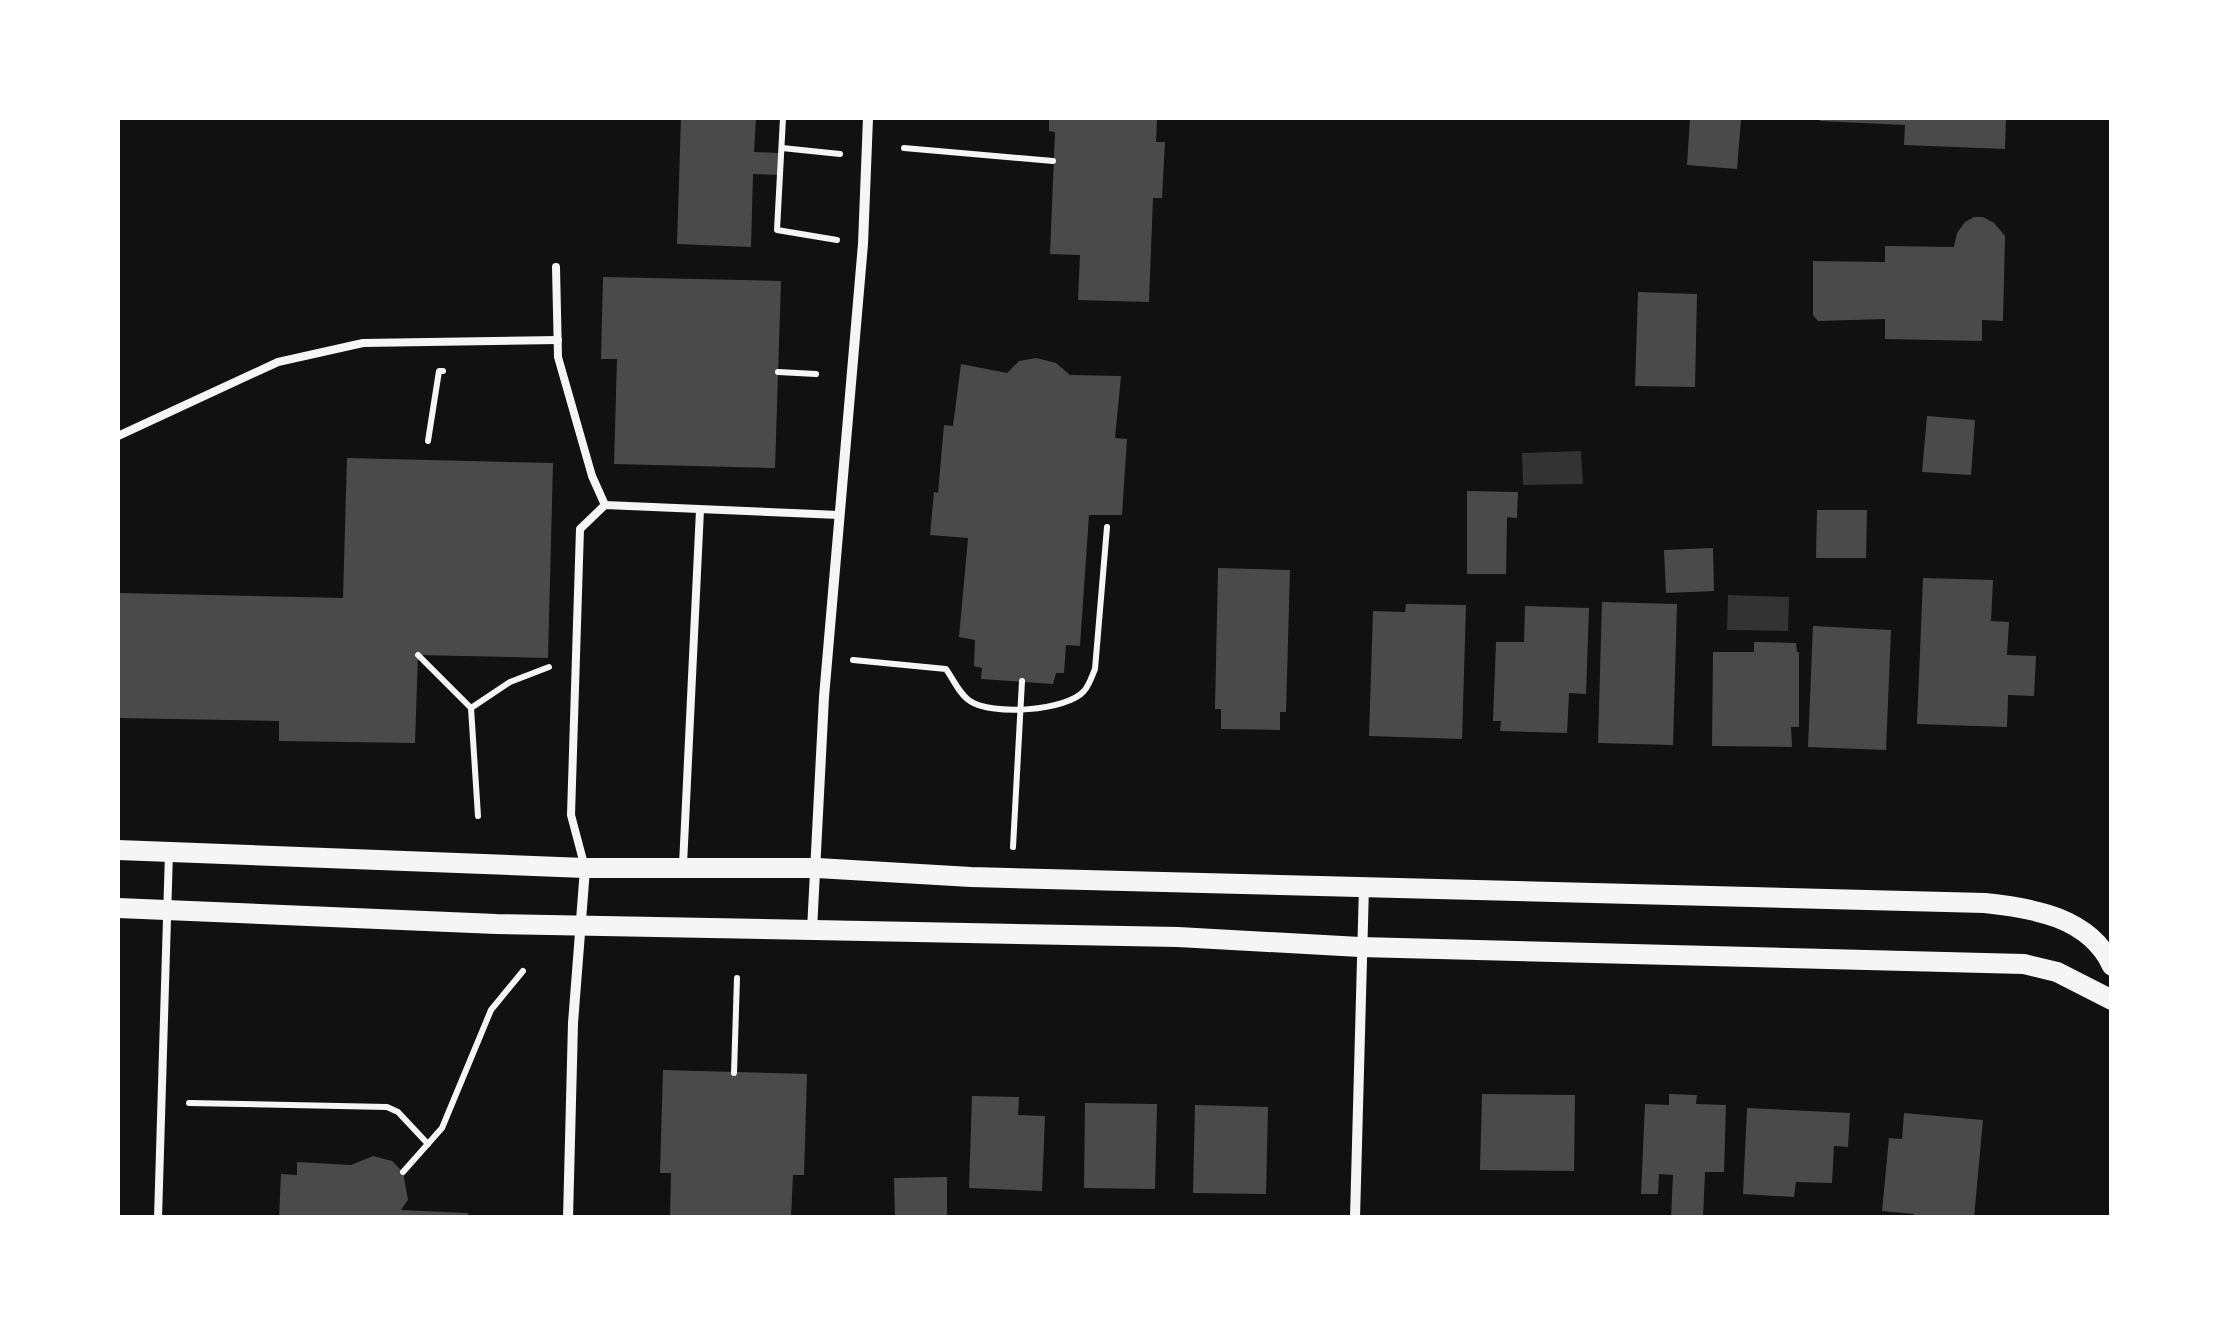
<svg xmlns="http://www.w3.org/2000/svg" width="2229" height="1335" font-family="Poppins,sans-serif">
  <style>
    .water { fill: #333 }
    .building { fill: #4a4a4a }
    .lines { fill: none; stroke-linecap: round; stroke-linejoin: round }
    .path { stroke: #f5f5f5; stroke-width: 6 }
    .service { stroke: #f5f5f5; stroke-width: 8 }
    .minor { stroke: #f5f5f5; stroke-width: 10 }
    .secondary { stroke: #f5f5f5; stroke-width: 20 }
  </style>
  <rect width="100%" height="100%" fill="#111"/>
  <g class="water">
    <polygon points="1581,451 1583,484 1523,485 1522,453"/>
    <polygon points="1728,595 1789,597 1788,631 1727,630"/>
  </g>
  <g class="building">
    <polygon points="681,118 756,118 754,152 779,153 778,175 753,174 751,247 677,244"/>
    <polygon points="1049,118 1157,118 1156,142 1165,142 1162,198 1153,198 1149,302 1078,300 1080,255 1050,254 1055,132 1049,131"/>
    <polygon points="1690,118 1741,120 1737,169 1687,165"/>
    <polygon points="1820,118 2006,118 2005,149 1904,145 1905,125 1820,121"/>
    <polygon points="1974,217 1983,217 1994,223 2005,236 2003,321 1982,320 1982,341 1885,339 1885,319 1818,321 1813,315 1813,261 1885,262 1885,246 1954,247 1957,233 1965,222"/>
    <polygon points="603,277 781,281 775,468 614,464 617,359 601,359"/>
    <polygon points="1638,292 1697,294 1695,387 1635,386"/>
    <polygon points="1036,358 1056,363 1070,375 1121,376 1115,438 1127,439 1122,515 1089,515 1080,646 1066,645 1064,673 1056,673 1053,684 981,679 982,668 974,666 975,640 959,637 968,538 930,535 934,492 938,493 944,425 953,426 961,364 1007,373 1019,361"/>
    <polygon points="1927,416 1975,420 1971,475 1922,472"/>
    <polygon points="347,458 553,463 548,658 418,655 415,743 279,741 279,721 118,718 118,593 343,598"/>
    <polygon points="1467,491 1518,492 1517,518 1507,517 1506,574 1467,574"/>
    <polygon points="1817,510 1867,510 1866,558 1816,558"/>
    <polygon points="1713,548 1714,591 1666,593 1664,550"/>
    <polygon points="1218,568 1290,570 1286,712 1280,712 1280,730 1221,729 1221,709 1215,709"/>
    <polygon points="1923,578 1993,580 1991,621 2009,622 2007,655 2036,656 2034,696 2008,695 2007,727 1917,724"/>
    <polygon points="1602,602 1677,604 1673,745 1598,743"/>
    <polygon points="1406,604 1466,605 1462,739 1369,736 1373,611 1405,612"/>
    <polygon points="1525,606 1589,608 1586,694 1569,693 1567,733 1500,731 1501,721 1493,721 1496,642 1524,642"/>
    <polygon points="1813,626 1891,630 1886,750 1808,747"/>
    <polygon points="1754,642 1796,643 1797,652 1799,652 1799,727 1791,727 1792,747 1712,746 1713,652 1754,652"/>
    <polygon points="663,1070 807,1074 804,1175 793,1175 791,1218 670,1218 671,1173 660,1173"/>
    <polygon points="1482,1094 1575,1095 1574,1171 1480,1170"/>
    <polygon points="1669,1094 1697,1095 1696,1104 1726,1105 1724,1172 1705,1172 1703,1218 1671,1218 1673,1175 1659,1174 1658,1194 1641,1194 1645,1104 1669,1105"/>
    <polygon points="972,1096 1019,1097 1018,1115 1045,1116 1042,1191 969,1188"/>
    <polygon points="1085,1103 1157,1104 1155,1189 1084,1188"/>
    <polygon points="1195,1105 1268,1107 1266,1194 1193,1193"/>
    <polygon points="1747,1108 1850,1113 1848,1147 1834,1146 1832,1183 1796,1182 1794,1197 1743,1194"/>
    <polygon points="1904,1113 1983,1120 1974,1218 1914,1218 1914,1214 1882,1211 1889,1138 1902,1139"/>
    <polygon points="373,1156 392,1161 403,1172 408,1200 401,1210 468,1213 468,1218 279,1218 281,1174 297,1175 297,1162 351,1165"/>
    <polygon points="947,1177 947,1218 895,1218 894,1178"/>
  </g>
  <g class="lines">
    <g class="path">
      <polyline points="783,118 777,230 837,240"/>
      <polyline points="782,148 840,154"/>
      <polyline points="904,148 1053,161"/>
      <polyline points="778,372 816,374"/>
      <polyline points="428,441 439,371 443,371"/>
      <polyline points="418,655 471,708 478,816"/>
      <path d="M853,660L946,669C953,679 960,695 970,701C991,716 1067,711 1084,691C1089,686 1092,676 1095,669L1107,527"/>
      <polyline points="471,708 510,682 549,667"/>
      <polyline points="1013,847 1022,681"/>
      <polyline points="734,1073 737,978"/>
      <polyline points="189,1103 387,1107 398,1112 428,1144"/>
      <polyline points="403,1172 442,1128 491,1010 523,971"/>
    </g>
    <g class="service">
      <polyline points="556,267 558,357 592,476 605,505"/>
      <polyline points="118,436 278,362 363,343 558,340"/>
      <polyline points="584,864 571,815 580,529 605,505 839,515"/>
      <polyline points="683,865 700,510"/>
      <polyline points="158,1218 169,852"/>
    </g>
    <g class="minor">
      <polyline points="812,930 824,697 863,244 868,118"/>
      <polyline points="568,1218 573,1023 585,869"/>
      <polyline points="1355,1218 1364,886"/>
    </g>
    <g class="secondary">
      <path d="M118,850L585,868H817L971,877L1985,903C2032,908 2090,917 2112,966"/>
      <polyline points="118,908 496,924 1178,937 1360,947 2024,964 2057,972 2112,1000"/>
    </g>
  </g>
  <rect width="2229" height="1335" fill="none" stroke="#ffffff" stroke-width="240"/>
</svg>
